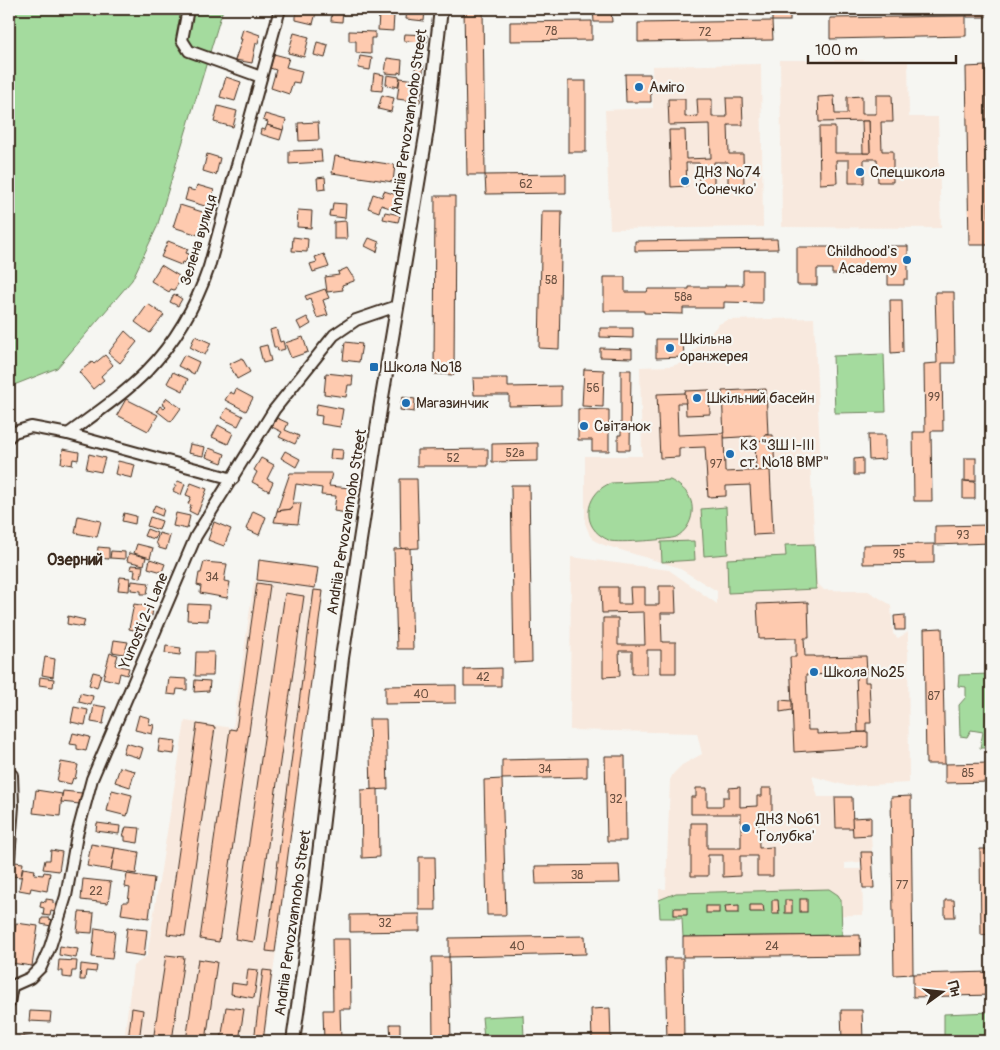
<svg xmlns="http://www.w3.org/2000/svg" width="1000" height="1050" font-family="Pangolin,sans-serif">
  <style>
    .built { fill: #f8e9de }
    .green { fill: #a4db9e; stroke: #70825e }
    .building { fill: #fecaaf; stroke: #3b2a1e }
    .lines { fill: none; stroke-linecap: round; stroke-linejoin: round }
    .minor-casing { stroke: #3b2a1e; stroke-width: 14 }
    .tertiary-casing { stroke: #3b2a1e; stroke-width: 16 }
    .minor { stroke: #f6f6f2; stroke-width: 10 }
    .tertiary { stroke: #f6f6f2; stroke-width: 12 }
    .poi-dot { fill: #1f6fb2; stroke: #f6f6f2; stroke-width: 2 }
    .labels { text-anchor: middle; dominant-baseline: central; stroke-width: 4.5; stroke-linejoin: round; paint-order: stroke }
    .number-label { font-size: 12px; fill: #6c5242 }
    .poi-label { font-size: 15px; fill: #3b2a1e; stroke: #f6f6f2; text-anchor: start }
    .street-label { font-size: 15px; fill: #3b2a1e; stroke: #f6f6f2 }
    .neighbourhood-label { font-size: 16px; font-weight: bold; fill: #3b2a1e; stroke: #f6f6f2 }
  </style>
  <rect width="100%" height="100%" fill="#f6f6f2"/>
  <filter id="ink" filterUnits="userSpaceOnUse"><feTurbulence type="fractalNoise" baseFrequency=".02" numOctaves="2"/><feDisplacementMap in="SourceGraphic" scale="10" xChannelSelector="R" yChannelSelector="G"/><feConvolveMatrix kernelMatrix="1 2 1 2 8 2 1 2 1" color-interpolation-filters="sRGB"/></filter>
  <g filter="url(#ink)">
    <g class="built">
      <polygon points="780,60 908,60 909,117 938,117 941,228 782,227"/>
      <polygon points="761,64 763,227 610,229 605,110 653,108 652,66"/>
      <polygon points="814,318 820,452 810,461 817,583 824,590 868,591 891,605 893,634 898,638 908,632 909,783 848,786 812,776 818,797 835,797 836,828 853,828 853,836 871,835 872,852 861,852 861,862 845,863 845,869 862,869 863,915 660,918 659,889 666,889 670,780 673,774 682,765 702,754 697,733 570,730 571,557 669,570 717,604 717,591 677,567 604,545 595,541 590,536 585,523 585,456 642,456 640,367 671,366 682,363 719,324 727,320"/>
      <polygon points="254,581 324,590 264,1041 124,1041 133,966 147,956 185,721 233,728"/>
    </g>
    <g class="green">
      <polygon points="9,9 223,9 157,227 132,280 57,368 9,387"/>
      <polygon points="884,354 886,412 835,413 833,356"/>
      <path d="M670,480C683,486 694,497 692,513C691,523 685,532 676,537C669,540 618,543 610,541C609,540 604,538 603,537C579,523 588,491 611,483Z"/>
      <polygon points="726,507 728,554 704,556 701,509"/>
      <polygon points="694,541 695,560 662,562 661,542"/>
      <polygon points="814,544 816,589 728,593 727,559 786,556 785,545"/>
      <polygon points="991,674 991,748 980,748 983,732 971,730 967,737 960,736 959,705 966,697 966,687 958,686 959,675"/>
      <polygon points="829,889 838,895 841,900 842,935 683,937 682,918 660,918 659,900 676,893"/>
      <polygon points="991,1012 991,1041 944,1041 944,1014"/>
      <polygon points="523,1015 524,1037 484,1039 482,1017"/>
    </g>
    <g class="building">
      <polygon points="296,9 317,9 313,24 296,20"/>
      <polygon points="332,9 343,9 342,22 331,21"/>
      <polygon points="407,9 425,10 424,21 406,19"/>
      <polygon points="464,9 483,9 485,175 467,175"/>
      <polygon points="593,9 611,9 612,22 594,22"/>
      <rect x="772" y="9" width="18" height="12"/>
      <polygon points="966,9 986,9 986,17 967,17"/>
      <polygon points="379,14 394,15 393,31 378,30"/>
      <polygon points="966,16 966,36 830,39 830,18"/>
      <polygon points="592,21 592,40 510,41 510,22"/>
      <polygon points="772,21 773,40 638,42 638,23"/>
      <polygon points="243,29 260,35 258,43 256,43 252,63 235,60 242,39 240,39"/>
      <polygon points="349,31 375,32 375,38 371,38 371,54 356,53 356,41 349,41"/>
      <polygon points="294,33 309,37 304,57 288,53"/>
      <polygon points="405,34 427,35 427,42 404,41"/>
      <polygon points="317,42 328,45 325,58 314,55"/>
      <polygon points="274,54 289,58 286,67 302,71 299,83 293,82 289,94 271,88 276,70 270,68"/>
      <polygon points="360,56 372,58 370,70 358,68"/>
      <polygon points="387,58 402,60 401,73 398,72 398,74 385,73"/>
      <polygon points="416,64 424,65 422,77 414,76"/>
      <polygon points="986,66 989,245 969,245 966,67"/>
      <polygon points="374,73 384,75 382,91 372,90"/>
      <polygon points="625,74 650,74 651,102 626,102"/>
      <polygon points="387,75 400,77 398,86 394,85 394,88 386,84"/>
      <polygon points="226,77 241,82 235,101 220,97"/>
      <polygon points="400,78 423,81 420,102 397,99"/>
      <rect x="568" y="81" width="18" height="71"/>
      <polygon points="382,95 394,98 391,112 378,109"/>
      <polygon points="876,95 892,95 893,122 881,122 882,151 893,151 893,182 878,182 877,159 864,159 864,183 849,183 849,160 836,160 837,183 820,184 819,127 835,127 835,153 870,153 869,121 819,122 818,97 834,96 835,114 847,114 847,97 862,96 862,114 876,114"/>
      <polygon points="726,98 742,98 743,125 728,125 729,154 743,154 744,185 728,185 728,162 714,162 714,186 699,186 699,163 686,163 687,186 671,187 669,130 685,130 686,159 711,158 710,124 669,125 668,99 685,99 685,117 698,116 697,99 712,99 712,117 727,117"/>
      <polygon points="218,106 237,111 233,127 214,122"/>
      <polygon points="265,114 286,120 283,130 267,125 268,122 263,120"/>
      <polygon points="862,121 869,121 870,153 863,153"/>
      <polygon points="318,122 319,140 299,141 298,123"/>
      <polygon points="267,125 283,130 280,140 260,134 261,129 265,130"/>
      <polygon points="321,150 322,162 289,164 289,151"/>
      <polygon points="207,154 220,158 216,175 203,171"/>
      <polygon points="335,156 395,165 393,182 332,173"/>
      <polygon points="566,174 566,193 486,194 485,175"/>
      <polygon points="325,177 326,189 318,190 317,178"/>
      <polygon points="197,185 214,190 208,207 185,200 188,189 195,191"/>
      <polygon points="384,191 400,196 396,210 381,205 379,212 368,208 373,194 382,197"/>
      <polygon points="435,196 455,196 454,375 434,374"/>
      <polygon points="333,203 346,204 345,218 329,216 330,210 332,211"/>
      <polygon points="180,205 212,215 205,237 173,227"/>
      <polygon points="298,210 312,211 311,228 297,227"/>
      <polygon points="542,211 562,211 559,349 539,348"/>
      <polygon points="385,212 400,215 398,222 383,219"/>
      <polygon points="346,221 347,239 334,239 334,222"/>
      <polygon points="293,237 308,239 307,252 292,251"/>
      <polygon points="369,238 379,242 377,252 365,246"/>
      <polygon points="777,239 778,249 635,251 635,241"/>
      <polygon points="168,241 188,249 186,253 189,254 185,263 182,262 181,265 161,257"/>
      <polygon points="887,246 908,246 908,279 904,279 904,285 888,285 888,268 874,268 874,271 861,271 861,275 832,274 832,269 817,269 817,285 797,285 797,247 832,247 832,252 836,252 836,248 868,248 868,252 877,252 877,249 887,249"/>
      <polygon points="324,254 329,267 313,272 310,264 317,262 315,257"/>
      <polygon points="161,265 179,276 177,280 180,281 174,290 171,289 169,292 151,281"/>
      <polygon points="347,268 352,276 354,276 354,281 342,285 343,290 327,292 325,277 339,275 338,272"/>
      <polygon points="743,270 762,270 762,303 724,302 724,308 683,308 683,314 644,313 644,311 604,311 604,277 625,277 625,292 647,292 648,289 689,289 689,287 725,287 725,285 743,285"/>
      <polygon points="325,289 329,298 323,300 328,315 317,318 310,298 307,300 305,296"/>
      <polygon points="935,292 954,292 955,363 942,363 943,431 931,431 932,501 914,501 913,432 925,432 924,364 937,363"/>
      <polygon points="174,294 182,299 178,306 170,302"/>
      <polygon points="890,300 902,300 903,352 891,353"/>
      <polygon points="148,304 164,315 150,333 135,322"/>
      <polygon points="307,317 311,324 301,330 297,322"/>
      <polygon points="276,328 280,342 283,341 285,349 278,351 277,347 274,347 270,330"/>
      <polygon points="600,328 633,328 633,338 600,337"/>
      <polygon points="125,331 137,342 120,363 108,353"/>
      <polygon points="195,336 211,343 205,355 190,347"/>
      <polygon points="303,337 308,352 291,358 285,343"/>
      <polygon points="656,339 683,339 684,357 656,358"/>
      <polygon points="345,342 362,344 359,362 343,360"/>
      <polygon points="267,345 271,361 263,363 259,347"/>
      <polygon points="600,348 632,349 632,358 600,357"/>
      <polygon points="105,355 113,365 101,376 104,380 93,389 79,372 92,362 94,364"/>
      <polygon points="184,355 199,362 194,374 178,366"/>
      <polygon points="242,358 250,372 237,379 229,364"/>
      <polygon points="584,369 604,370 603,407 582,406"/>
      <polygon points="621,370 631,370 630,450 618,450 618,435 621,435"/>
      <polygon points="173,372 188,379 183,391 167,383"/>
      <polygon points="326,373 353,376 352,385 348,385 346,397 324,394"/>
      <polygon points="473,378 508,378 508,387 561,386 561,405 509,406 509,395 474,395"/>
      <polygon points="236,389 253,398 246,411 225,400 230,392 234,394"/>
      <polygon points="766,389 768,435 765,435 765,440 755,441 755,436 724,438 722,391"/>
      <polygon points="709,390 710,414 686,415 685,391"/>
      <polygon points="685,393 686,403 677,403 678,435 724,433 725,472 770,470 773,534 753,535 750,485 726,486 726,496 708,497 705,447 679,448 679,457 660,458 657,394"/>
      <polygon points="402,397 415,399 414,412 400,410"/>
      <polygon points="167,398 181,408 171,422 157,411 160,406 164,409 166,407 162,404"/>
      <polygon points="126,399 158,415 148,431 117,415"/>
      <polygon points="317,404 343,409 340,427 321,424 322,416 315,415"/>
      <polygon points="227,408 243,416 238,426 221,418"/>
      <polygon points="578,409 609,410 609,451 592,451 592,440 578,440"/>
      <polygon points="277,418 288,423 285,430 299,436 295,444 279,437 282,432 272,427"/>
      <polygon points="218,425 233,433 228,444 212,437"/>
      <polygon points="765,435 773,435 775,470 756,471 755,441 765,440"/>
      <polygon points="868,435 885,435 885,459 869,460"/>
      <polygon points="538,443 538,461 492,462 492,444"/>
      <polygon points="190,444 205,447 203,456 188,453"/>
      <polygon points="209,448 225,454 222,463 206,457"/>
      <polygon points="63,449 79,452 78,460 73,459 72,465 61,463"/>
      <polygon points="331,449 343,450 342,460 330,459"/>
      <polygon points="488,449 488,466 417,466 417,450"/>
      <polygon points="285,451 300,459 296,467 281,458"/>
      <polygon points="89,454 105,458 101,472 86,469"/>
      <polygon points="261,458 274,465 267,479 273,482 269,491 252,482 257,472 254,470"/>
      <polygon points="863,458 863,475 854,475 854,459"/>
      <rect x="965" y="458" width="11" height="23"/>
      <polygon points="118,461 135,465 132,478 115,474"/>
      <polygon points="290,473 332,473 329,486 350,488 347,513 334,511 336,496 321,495 322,488 296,484 292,509 277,511"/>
      <polygon points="400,479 417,479 419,548 401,549"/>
      <polygon points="178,481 185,484 181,495 173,491"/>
      <polygon points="963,481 975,482 975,499 963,499"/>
      <polygon points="191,483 207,489 197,515 189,511 191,505 188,504 191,497 186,495"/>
      <polygon points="511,485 529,485 532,662 514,663"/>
      <polygon points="293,503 301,503 298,524 274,522 277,511 292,509"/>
      <polygon points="155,505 164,509 162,516 152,512"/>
      <polygon points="253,511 266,517 259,535 246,529"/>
      <polygon points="124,513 136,516 135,524 122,521"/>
      <polygon points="176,513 190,516 187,529 173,526"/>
      <polygon points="78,516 101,521 97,537 75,533"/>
      <polygon points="150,517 162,521 159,530 147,526"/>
      <polygon points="214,522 231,529 224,546 208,540"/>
      <polygon points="991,525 991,543 935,545 935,526"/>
      <polygon points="147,529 157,533 155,539 144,536"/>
      <polygon points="159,533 170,536 166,550 159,548 156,542"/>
      <polygon points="137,544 153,548 150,558 134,553"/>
      <polygon points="934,544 934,563 863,564 863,545"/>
      <polygon points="98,547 109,548 109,559 97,558"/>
      <polygon points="410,548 413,649 397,649 394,549"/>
      <polygon points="111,551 125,552 125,559 110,558"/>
      <polygon points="129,553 146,557 144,565 127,561"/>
      <polygon points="150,559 165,564 162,572 148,568"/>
      <polygon points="259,560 318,568 315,588 257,580"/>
      <polygon points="204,562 227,564 224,581 230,582 227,598 200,593 201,586 197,585 199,573 201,573"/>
      <polygon points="131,565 143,566 141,578 134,577 135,570 130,569"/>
      <polygon points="120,577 130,578 129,591 118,590"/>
      <polygon points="132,581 149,583 147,594 141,594 141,591 131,590"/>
      <polygon points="257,583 270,585 219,942 200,939 230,729 236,730"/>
      <polygon points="659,586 675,586 676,613 661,613 662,642 676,642 676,673 661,673 661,650 647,650 647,674 632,674 632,651 619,651 620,676 603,677 603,618 618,618 618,645 645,645 644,612 602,613 601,587 618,587 618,604 631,604 630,587 645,587 645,605 659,605"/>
      <polygon points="314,590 323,591 275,952 266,951"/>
      <polygon points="285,593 304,596 254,942 235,939"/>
      <polygon points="808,602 809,638 804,638 805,656 815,656 815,657 866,656 867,673 806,675 808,730 817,730 817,734 868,732 868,747 794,752 790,657 796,657 796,638 759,639 757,604"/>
      <polygon points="134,604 153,607 152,616 142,615 138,631 129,629"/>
      <polygon points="188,604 209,605 208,621 187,620"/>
      <polygon points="905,615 905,630 895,630 894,616"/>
      <polygon points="68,616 85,620 83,627 67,624"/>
      <polygon points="942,628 945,764 926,764 924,629"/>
      <polygon points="114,640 128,642 124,654 112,652"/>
      <polygon points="166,646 181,648 180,655 165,653"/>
      <polygon points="196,652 214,652 213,676 195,676"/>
      <polygon points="110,653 118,655 115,665 129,668 127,675 120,673 118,682 103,678"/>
      <polygon points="45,657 55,659 53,677 42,675"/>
      <polygon points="501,668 501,686 464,686 464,669"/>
      <polygon points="93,672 101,674 97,688 89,685"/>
      <polygon points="856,673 865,673 865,682 869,682 871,723 866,723 866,732 858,732"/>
      <polygon points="40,677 54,679 53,687 39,685"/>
      <polygon points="169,678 187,679 187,690 177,689 176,695 167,694"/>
      <polygon points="195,680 210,681 209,691 194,692"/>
      <polygon points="456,685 456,703 385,704 385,686"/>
      <polygon points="80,693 93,696 91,705 79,702"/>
      <polygon points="780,700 792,701 792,710 780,712"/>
      <polygon points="94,705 106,707 103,724 91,722"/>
      <polygon points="74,707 88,710 85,725 71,722"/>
      <polygon points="139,715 150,718 149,724 154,725 152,734 135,730"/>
      <polygon points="369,719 386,719 388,789 371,790"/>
      <polygon points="197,724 215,727 185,936 167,934"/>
      <polygon points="73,733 90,737 86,751 77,749 77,745 70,744"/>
      <polygon points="160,739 176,741 174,754 158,752"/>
      <polygon points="126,743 143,748 140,758 123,753"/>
      <polygon points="605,756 625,756 626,841 607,841"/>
      <polygon points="587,758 587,777 502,779 502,760"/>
      <polygon points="61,762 78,765 75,779 73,778 71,784 57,781"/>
      <polygon points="991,763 991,782 945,783 945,764"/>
      <polygon points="120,767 135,771 130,787 115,782"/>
      <polygon points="502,779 506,915 487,915 484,780"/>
      <polygon points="740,787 740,807 757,806 757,796 762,796 762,788 772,788 772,813 758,813 759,848 773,847 773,876 757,876 757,856 740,856 740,876 723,877 723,855 708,855 708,876 691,876 691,823 707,823 707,848 741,848 741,814 691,814 691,797 696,797 696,788 707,788 707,806 723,806 723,797 729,797 729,788"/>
      <polygon points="378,789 379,857 362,858 361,790"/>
      <polygon points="36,790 62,794 60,816 33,813"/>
      <polygon points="112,790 132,795 127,816 107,811"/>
      <polygon points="63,791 82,793 80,804 61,802"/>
      <polygon points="911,796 913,974 894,975 891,797"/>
      <polygon points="835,797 852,797 853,828 836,828"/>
      <polygon points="871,817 871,835 853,836 852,818"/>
      <polygon points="97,823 120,826 119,834 96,831"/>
      <polygon points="126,827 140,828 138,843 125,841 125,836 123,836"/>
      <polygon points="91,844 115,848 111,870 87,866"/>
      <polygon points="115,848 139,852 136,874 111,870"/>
      <polygon points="980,849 991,849 991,934 981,935"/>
      <polygon points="51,850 62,852 59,871 43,869 45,860 50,860"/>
      <polygon points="861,852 872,852 874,888 863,888"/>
      <polygon points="419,857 435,857 436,910 419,910"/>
      <polygon points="15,862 23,863 21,877 12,876"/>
      <polygon points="619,865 620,883 536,884 535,866"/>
      <polygon points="23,868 35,870 34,874 43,875 44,872 50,873 47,891 31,888 30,892 19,890"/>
      <polygon points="127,874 154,878 149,918 121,914 123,902 128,902 130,888 125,887"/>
      <polygon points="83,879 111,882 108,903 81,900"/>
      <polygon points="46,899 53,900 53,903 56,904 55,912 51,911 50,916 43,915 44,908 40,907 41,901 46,902"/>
      <rect x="800" y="899" width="7" height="13"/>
      <polygon points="772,900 778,900 779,914 772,914"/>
      <rect x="785" y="900" width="7" height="13"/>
      <polygon points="945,900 954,900 955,917 945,917"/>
      <polygon points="739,905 739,913 726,913 725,906"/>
      <polygon points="750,905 763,905 764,912 750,912"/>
      <rect x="706" y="906" width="13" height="7"/>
      <rect x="674" y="908" width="13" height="7"/>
      <polygon points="79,912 94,913 92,933 77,932"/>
      <polygon points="420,914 420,931 350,932 350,915"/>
      <polygon points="42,918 49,918 49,919 52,920 51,926 41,924"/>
      <polygon points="16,923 38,926 32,966 11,963"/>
      <polygon points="95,928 115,931 112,959 92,957"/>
      <polygon points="127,928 147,930 144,956 124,953"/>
      <polygon points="860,935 861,955 683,957 683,937"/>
      <polygon points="585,936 586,954 449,957 449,938"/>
      <polygon points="332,939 350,939 351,1009 340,1009 341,1041 324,1041 323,1010 333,1010"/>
      <polygon points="60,946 78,949 76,958 59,955"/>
      <polygon points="166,955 184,957 172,1041 153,1041"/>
      <polygon points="432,957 449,957 451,1040 433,1040"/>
      <polygon points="665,958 683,958 684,1041 667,1041"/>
      <polygon points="198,959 217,962 206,1041 186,1041"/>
      <polygon points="59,960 77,961 76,971 72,971 71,978 63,977 63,971 58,971"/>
      <polygon points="81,964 97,966 96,972 86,971 85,980 80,980"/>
      <polygon points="248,969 258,970 254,998 231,994 232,983 246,985"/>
      <polygon points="263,970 272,971 263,1041 254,1041"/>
      <polygon points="991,972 991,995 913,997 913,974"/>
      <polygon points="226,1007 244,1009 239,1041 221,1041"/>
      <polygon points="132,1008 143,1010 139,1041 128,1041"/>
      <polygon points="610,1008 611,1041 592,1041 591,1009"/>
      <polygon points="841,1010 862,1010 863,1041 842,1041"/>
      <polygon points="30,1011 51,1012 50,1022 29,1021"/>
      <polygon points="390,1024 400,1024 400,1039 391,1039"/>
      <polygon points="20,1036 52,1041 19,1041"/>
    </g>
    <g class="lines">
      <defs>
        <g id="minor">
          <polyline points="188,9 182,40 189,51 261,77"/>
          <path d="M68,434C95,414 123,395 147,371C175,342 196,305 209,267L280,9"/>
          <polyline points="9,437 14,432 31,427 68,434 233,479"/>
          <polyline points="9,859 13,806 12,775"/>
          <polyline points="9,1003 12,986 30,978 41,967 50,947 66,896 77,835 92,779 196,536 274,410 334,335 356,320 397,306"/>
        </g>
        <polyline id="tertiary" points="293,1041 315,888 342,658 381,403 427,130 441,9"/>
      </defs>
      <use href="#minor" class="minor-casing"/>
      <use href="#tertiary" class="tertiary-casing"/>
      <use href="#minor" class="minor"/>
      <use href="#tertiary" class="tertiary"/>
    </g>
  </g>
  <g class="poi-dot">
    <circle cx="639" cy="87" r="5"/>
    <circle cx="860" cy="172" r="5"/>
    <circle cx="685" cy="181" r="5"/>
    <circle cx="907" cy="260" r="5"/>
    <circle cx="670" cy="348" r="5"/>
    <rect x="369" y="362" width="10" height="10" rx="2.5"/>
    <circle cx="697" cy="398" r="5"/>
    <circle cx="406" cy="403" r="5"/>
    <circle cx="584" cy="426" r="5"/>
    <circle cx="730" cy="454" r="5"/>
    <circle cx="814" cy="672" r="5"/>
    <circle cx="746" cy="828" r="5"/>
  </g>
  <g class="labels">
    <g class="number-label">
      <text x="551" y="31">78</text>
      <text x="705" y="32">72</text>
      <text x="526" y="184">62</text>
      <text x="551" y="280">58</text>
      <text x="683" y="297">58а</text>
      <text x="593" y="388">56</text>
      <text x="934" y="397">99</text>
      <text x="515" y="453">52а</text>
      <text x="453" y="458">52</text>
      <text x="716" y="464">97</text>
      <text x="963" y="535">93</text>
      <text x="899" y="554">95</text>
      <text x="212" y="577">34</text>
      <text x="483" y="677">42</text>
      <text x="421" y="694">40</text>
      <text x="934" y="696">87</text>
      <text x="545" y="769">34</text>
      <text x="968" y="773">85</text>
      <text x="616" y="799">32</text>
      <text x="577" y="875">38</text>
      <text x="902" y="885">77</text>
      <text x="96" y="891">22</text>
      <text x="385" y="923">32</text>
      <text x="517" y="946">40</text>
      <text x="772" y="946">24</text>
    </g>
    <g class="poi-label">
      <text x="649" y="87">Аміго</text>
      <text x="695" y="172">ДНЗ №74<tspan x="695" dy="17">'Сонечко'</tspan></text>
      <text x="870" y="172">Спецшкола</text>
      <text x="897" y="251" text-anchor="end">Childhood's<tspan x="897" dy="17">Academy</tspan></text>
      <text x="680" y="339">Шкільна<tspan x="680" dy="17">оранжерея</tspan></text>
      <text x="384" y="367">Школа №18</text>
      <text x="707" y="398">Шкільний басейн</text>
      <text x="416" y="403">Магазинчик</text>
      <text x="594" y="426">Світанок</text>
      <text x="740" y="445">КЗ "ЗШ І-ІІІ<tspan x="740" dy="17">ст. №18 ВМР"</tspan></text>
      <text x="824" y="672">Школа №25</text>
      <text x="756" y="819">ДНЗ №61<tspan x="756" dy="17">'Голубка'</tspan></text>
    </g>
    <g class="street-label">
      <text transform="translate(409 122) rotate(-82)">Andriia Pervozvannoho Street</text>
      <text transform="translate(199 240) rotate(-73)">Зелена вулиця</text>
      <text transform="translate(347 522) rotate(-81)">Andriia Pervozvannoho Street</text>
      <text transform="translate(144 621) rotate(-67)">Yunosti 2-i Lane</text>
      <text transform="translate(293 923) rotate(-82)">Andriia Pervozvannoho Street</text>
    </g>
    <g class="neighbourhood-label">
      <text x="75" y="560">Озерний</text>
    </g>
  </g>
  <rect width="1000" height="1050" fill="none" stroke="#f6f6f2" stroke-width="30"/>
  <rect x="15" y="15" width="970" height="1020" fill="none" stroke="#3b2a1e" stroke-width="2" filter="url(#ink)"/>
  <g transform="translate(942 992) rotate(75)" stroke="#f6f6f2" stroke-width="4" paint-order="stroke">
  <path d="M0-4L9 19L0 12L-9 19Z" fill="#3b2a1e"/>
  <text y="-8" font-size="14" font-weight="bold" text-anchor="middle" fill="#3b2a1e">Пн</text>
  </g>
  <path d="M808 55v8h148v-8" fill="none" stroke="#3b2a1e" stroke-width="2.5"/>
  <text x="815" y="55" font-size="15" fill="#3b2a1e" stroke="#f6f6f2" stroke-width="4" paint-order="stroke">100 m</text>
</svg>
